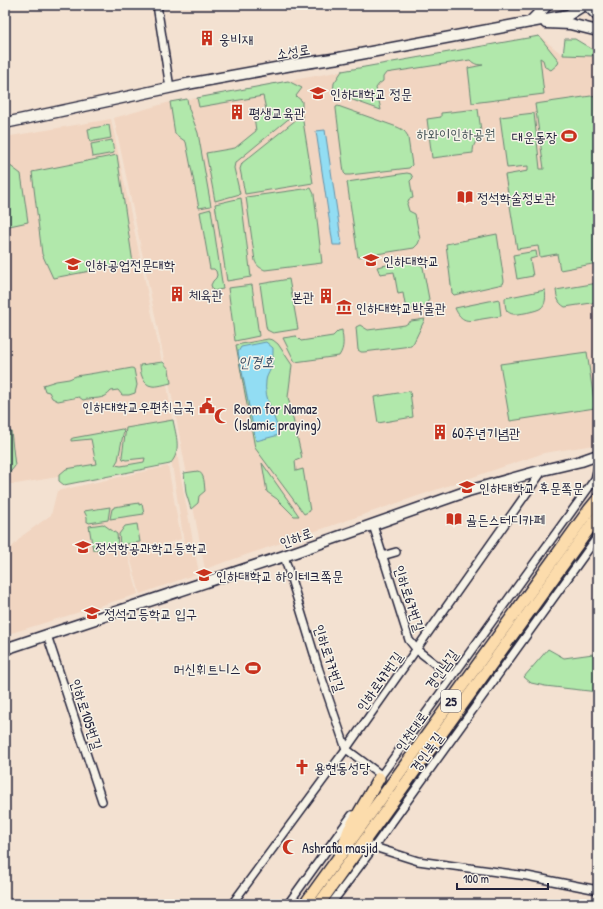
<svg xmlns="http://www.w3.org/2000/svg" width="603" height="909" font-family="'Patrick Hand','Poor Story',sans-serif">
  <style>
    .built { fill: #f1d5c1 }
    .green { fill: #b1e8ab; stroke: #6a8573 }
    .water { fill: #92ddf3; stroke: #6592a9 }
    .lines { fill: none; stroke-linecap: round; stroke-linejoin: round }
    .minor-casing { stroke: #22223b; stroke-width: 10 }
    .secondary-casing { stroke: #22223b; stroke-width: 13 }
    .trunk-casing { stroke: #22223b; stroke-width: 14 }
    .minor { stroke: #f7f3e8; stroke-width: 7 }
    .secondary { stroke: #f7f3e8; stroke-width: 10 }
    .trunk { stroke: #fcdcac; stroke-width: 11 }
    .labels { text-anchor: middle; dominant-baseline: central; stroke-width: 3; stroke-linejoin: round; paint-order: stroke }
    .shield { fill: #f7f3e8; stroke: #62616f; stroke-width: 1 }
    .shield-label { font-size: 13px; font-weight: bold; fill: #22223b }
    .poi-label { font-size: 14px; fill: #22223b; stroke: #f7f3e8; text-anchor: start }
    .street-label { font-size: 14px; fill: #22223b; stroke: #f7f3e8 }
    .park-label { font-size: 14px; fill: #465457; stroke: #f7f3e8 }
    .water-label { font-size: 15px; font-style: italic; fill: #3e5169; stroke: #f7f3e8 }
  </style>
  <rect width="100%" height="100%" fill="#f3e1d1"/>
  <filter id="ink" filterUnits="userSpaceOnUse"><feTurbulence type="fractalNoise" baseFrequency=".025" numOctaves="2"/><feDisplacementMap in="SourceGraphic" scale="8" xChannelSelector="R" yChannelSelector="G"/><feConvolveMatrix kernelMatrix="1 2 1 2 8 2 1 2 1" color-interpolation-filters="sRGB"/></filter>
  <g filter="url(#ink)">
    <g class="built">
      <polygon points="539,36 563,55 592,56 596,50 598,49 598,443 594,445 544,453 482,474 205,569 173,402 114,118 170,102 197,98 342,71"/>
      <polygon points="111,119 168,391 180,472 199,573 140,594 130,557 184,542 171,458 16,484 5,484 5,137"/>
      <polygon points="168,466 181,539 128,555 138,594 5,635 5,555 22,536 51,515 57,491"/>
    </g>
    <g class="green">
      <path d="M539,36L559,61L558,64L551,70L545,67L543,60L540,58L544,94L472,103L468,68L483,65C477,65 474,64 470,60L386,73L383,77V81L379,84L376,88L381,110L333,93L334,83L342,71Z"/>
      <polygon points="565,39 575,39 595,51 592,56 563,55"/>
      <polygon points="288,81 302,88 296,96 302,101 302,108 298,111 235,163 234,168 240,194 215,201 206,153 235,148 256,131 254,116 267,114 263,96 199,107 197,98"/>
      <polygon points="598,95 598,263 560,270 557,254 540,257 538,246 517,249 505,175 528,171 528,166 507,168 500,117 534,113 540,169 544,169 535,104"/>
      <polygon points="187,99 189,109 198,133 211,206 199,208 186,142 175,134 170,102"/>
      <path d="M338,106L397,127C402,129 407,132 408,138L412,165L409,168L350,175H346L344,173L336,109V107Z"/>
      <path d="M478,109L482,138C475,139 473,146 473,153L432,158L427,119L441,117V113Z"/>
      <polygon points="302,115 313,183 245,194 240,169 242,163"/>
      <polygon points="109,125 111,138 90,142 88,129"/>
      <polygon points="112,140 114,153 93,157 91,144"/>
      <polygon points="117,155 133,263 53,278 42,254 32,172"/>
      <polygon points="5,162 21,174 28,222 5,227"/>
      <polygon points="407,173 411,174 413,178 410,181 413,198 409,199 407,204 409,211 415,214 420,239 418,244 414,248 358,257 347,182"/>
      <path d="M311,188L314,194L322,263L265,270C260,268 257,266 255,261L246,197Z"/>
      <polygon points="241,198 251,277 227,281 215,204"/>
      <polygon points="211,209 223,289 213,291 211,285 213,281 216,278 217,275 216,271 214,269 210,269 200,212"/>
      <polygon points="497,234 504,281 503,284 454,295 452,293 446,244"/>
      <polygon points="536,251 537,257 530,259 533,276 517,279 513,255"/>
      <path d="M411,260L416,261L423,267L429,299C425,310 416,308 406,310L403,293L398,294L394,272L380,274L377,267Z"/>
      <polygon points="289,279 298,329 273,333 267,330 266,326 260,284"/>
      <path d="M598,283V302L565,307C558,303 557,298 556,290Z"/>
      <polygon points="252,285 259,336 235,341 228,288"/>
      <path d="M545,290C546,297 546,304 541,308C538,311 517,315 513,314C511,314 508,312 507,311C505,308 505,302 505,298Z"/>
      <path d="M499,299L501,316C495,317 488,318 482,319C468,322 461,322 455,308Z"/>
      <polygon points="425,319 414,342 411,346 364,352 361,352 358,350 356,327 360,325 368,330 405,325 411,321"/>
      <path d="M342,330C343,340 345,347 339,356L295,362L283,338L296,336L301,341L333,336L338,331Z"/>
      <polygon points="268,339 273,340 278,344 292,365 288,397 302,458 295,461 296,471 303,469 310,511 304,514 255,448 236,345"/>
      <polygon points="587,352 595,408 510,421 500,364"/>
      <path d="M163,362L169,369L171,383C166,384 157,387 152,386C143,385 140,373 140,365Z"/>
      <path d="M132,368L134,369L137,385L135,393L129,395H122L118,390L111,391C104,401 93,397 83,400L79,397L58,401L52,398L49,392L45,391L43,385L56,381L69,379L76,376L108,371L110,372Z"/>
      <polygon points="410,391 413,417 378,423 374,397"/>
      <path d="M173,420C176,436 182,451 170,464L64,485L59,481V475L66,469L96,464L91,439L71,441V439L73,438L122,429L124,430L118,460L115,465L121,466L144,462L145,458L126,460L123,459L122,456L126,428Z"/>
      <polygon points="11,431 15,466 8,475 5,471 5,432"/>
      <polygon points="262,463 299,516 294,516 277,499 267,492"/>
      <path d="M198,471C205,475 204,483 205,491L199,496L198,503L191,509L186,493L184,473Z"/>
      <polygon points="139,503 139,505 142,504 144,514 110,519 112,509 114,508 114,507"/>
      <polygon points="110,507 108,520 89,523 88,522 87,522 87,517 84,511"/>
      <polygon points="103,524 117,534 118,546 93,550 89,526"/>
      <polygon points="137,524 140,542 120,545 119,534 125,526"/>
      <polygon points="548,649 564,658 593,654 598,663 598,692 545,686 531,683 524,677"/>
    </g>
    <g class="water">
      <polygon points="325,130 342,245 333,245 316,131"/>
      <path d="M266,342L273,348C273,356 273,362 270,370C269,373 266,377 266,381C263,399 277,418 279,435L256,441L238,352L241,347Z"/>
    </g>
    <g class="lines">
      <defs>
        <g id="minor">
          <polyline points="157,5 170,88"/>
          <polyline points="373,525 409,640 417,650 452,677"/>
          <polyline points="284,556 319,670 346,749 381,775"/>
          <polyline points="382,556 396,552"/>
          <polyline points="47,635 102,801"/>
          <polyline points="377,781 595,479 598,467"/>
          <polyline points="371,846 418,861 527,876 598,890"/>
          <polyline points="232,904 346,749 543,470"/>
          <polyline points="288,904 352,815"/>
          <polyline points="331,904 374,847 598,536"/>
        </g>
        <g id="secondary">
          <polyline points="587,5 598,16"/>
          <polyline points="530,22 547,5"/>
          <polyline points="546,23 570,24 598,31"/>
          <polyline points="5,123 187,84 292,65 339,58 568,15 584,5"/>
          <polyline points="5,649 284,556 468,491 543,470 581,461 598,455"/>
        </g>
        <g id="trunk">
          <polyline points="344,844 349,830 379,778"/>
          <polyline points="305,904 589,510 598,499"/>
          <polyline points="319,904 598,516"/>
        </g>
      </defs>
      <use href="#minor" class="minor-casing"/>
      <use href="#secondary" class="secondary-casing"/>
      <use href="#trunk" class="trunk-casing"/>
      <use href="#minor" class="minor"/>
      <use href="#secondary" class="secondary"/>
      <use href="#trunk" class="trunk"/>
    </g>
  </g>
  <defs>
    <symbol id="building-bare" viewBox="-9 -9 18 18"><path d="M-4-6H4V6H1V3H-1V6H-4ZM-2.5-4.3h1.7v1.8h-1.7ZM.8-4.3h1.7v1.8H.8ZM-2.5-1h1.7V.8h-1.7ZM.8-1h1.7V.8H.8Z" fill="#c8321e" stroke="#f7f3e8" stroke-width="2.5" paint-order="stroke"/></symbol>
    <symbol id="university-bare" viewBox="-9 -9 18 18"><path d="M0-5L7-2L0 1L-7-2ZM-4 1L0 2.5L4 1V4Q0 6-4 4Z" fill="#c8321e" stroke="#f7f3e8" stroke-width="2.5" paint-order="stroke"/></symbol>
    <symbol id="stadium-bare" viewBox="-9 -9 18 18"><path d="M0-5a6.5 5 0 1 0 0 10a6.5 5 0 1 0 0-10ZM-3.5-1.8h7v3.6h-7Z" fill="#c8321e" stroke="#f7f3e8" stroke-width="2.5" paint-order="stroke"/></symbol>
    <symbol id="library-bare" viewBox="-9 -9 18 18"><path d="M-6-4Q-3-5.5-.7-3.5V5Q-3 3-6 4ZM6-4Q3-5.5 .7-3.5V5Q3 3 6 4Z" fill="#c8321e" stroke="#f7f3e8" stroke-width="2.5" paint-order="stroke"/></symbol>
    <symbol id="museum-bare" viewBox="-9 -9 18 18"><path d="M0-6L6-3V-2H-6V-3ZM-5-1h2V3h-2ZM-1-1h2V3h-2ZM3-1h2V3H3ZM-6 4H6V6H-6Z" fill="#c8321e" stroke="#f7f3e8" stroke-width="2.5" paint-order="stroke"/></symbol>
    <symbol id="civic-bare" viewBox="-9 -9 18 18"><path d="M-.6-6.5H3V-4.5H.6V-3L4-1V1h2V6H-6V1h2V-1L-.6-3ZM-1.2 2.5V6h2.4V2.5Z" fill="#c8321e" stroke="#f7f3e8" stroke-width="2.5" paint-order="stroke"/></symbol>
    <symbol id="mosque-bare" viewBox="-9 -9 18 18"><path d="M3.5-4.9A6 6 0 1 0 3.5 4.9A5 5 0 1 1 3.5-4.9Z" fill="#c8321e" stroke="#f7f3e8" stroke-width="2.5" paint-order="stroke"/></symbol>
    <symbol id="school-bare" viewBox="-9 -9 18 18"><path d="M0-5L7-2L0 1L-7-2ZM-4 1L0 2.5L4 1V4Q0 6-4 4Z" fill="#c8321e" stroke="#f7f3e8" stroke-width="2.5" paint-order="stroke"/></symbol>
    <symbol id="church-bare" viewBox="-9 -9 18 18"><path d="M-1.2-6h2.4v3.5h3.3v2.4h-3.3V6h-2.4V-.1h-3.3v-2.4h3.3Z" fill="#c8321e" stroke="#f7f3e8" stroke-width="2.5" paint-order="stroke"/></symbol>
  </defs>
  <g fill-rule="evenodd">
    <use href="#building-bare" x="196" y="27" width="22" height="22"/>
    <use href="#university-bare" x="307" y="82" width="22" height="22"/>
    <use href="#building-bare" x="226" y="101" width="22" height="22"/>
    <use href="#stadium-bare" x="558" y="125" width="22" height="22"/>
    <use href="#library-bare" x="454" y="186" width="22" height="22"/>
    <use href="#university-bare" x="360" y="249" width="22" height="22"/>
    <use href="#university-bare" x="62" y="253" width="22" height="22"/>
    <use href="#building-bare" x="166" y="283" width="22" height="22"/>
    <use href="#building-bare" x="315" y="285" width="22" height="22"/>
    <use href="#museum-bare" x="333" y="296" width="22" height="22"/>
    <use href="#civic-bare" x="196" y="395" width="22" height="22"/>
    <use href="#mosque-bare" x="211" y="405" width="22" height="22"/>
    <use href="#building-bare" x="429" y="421" width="22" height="22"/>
    <use href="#university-bare" x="456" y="476" width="22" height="22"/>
    <use href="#library-bare" x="443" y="508" width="22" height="22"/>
    <use href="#school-bare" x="72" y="536" width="22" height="22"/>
    <use href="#university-bare" x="193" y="564" width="22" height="22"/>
    <use href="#university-bare" x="81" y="602" width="22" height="22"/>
    <use href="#stadium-bare" x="242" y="657" width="22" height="22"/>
    <use href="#church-bare" x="291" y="756" width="22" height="22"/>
    <use href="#mosque-bare" x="279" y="836" width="22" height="22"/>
  </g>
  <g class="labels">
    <rect class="shield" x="441" y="690" width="20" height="22" rx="3"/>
    <g class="shield-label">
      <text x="451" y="701">25</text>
    </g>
    <g class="poi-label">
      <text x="219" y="38">웅비재</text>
      <text x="330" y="93">인하대학교 정문</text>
      <text x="249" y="112">평생교육관</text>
      <text x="557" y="136" text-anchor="end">대운동장</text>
      <text x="477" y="197">정석학술정보관</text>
      <text x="383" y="260">인하대학교</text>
      <text x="85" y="264">인하공업전문대학</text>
      <text x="189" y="294">체육관</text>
      <text x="314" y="296" text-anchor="end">본관</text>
      <text x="356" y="307">인하대학교박물관</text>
      <text x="195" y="406" text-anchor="end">인하대학교우편취급국</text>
      <text x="234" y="408">Room for Namaz<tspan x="234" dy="16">(Islamic praying)</tspan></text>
      <text x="452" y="432">60주년기념관</text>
      <text x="479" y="487">인하대학교 후문쪽문</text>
      <text x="466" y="519">골든스터디카페</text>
      <text x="95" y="547">정석항공과학고등학교</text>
      <text x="216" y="575">인하대학교 하이테크쪽문</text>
      <text x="104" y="613">정석고등학교 입구</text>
      <text x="241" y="668" text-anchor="end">머신휘트니스</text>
      <text x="314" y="767">용현동성당</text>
      <text x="302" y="847">Ashrafia masjid</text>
    </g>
    <g class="street-label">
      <text transform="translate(293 51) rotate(-9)">소성로</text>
      <text transform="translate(296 537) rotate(-19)">인하로</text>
      <text transform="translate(410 598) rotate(72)">인하로67번길</text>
      <text transform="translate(330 658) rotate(72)">인하로77번길</text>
      <text transform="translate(441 669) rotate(-54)">경인남길</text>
      <text transform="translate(379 681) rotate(-55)">인하로47번길</text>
      <text transform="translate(87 714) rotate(72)">인하로105번길</text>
      <text transform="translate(411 731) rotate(-54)">인천대로</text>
      <text transform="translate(426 752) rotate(-54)">경인북길</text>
    </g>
    <g class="park-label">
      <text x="456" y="133">하와이인하공원</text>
    </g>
    <g class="water-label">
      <text x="256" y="361">인경호</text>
    </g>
  </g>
  <rect width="603" height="909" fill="none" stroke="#f7f3e8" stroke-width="20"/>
  <rect x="10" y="10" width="583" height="889" fill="none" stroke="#22223b" stroke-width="1.5" filter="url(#ink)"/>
  <path d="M457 883v6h91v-6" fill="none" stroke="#22223b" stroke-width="2"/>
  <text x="463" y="883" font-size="12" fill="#22223b" stroke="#f7f3e8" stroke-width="3" paint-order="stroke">100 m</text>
</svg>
